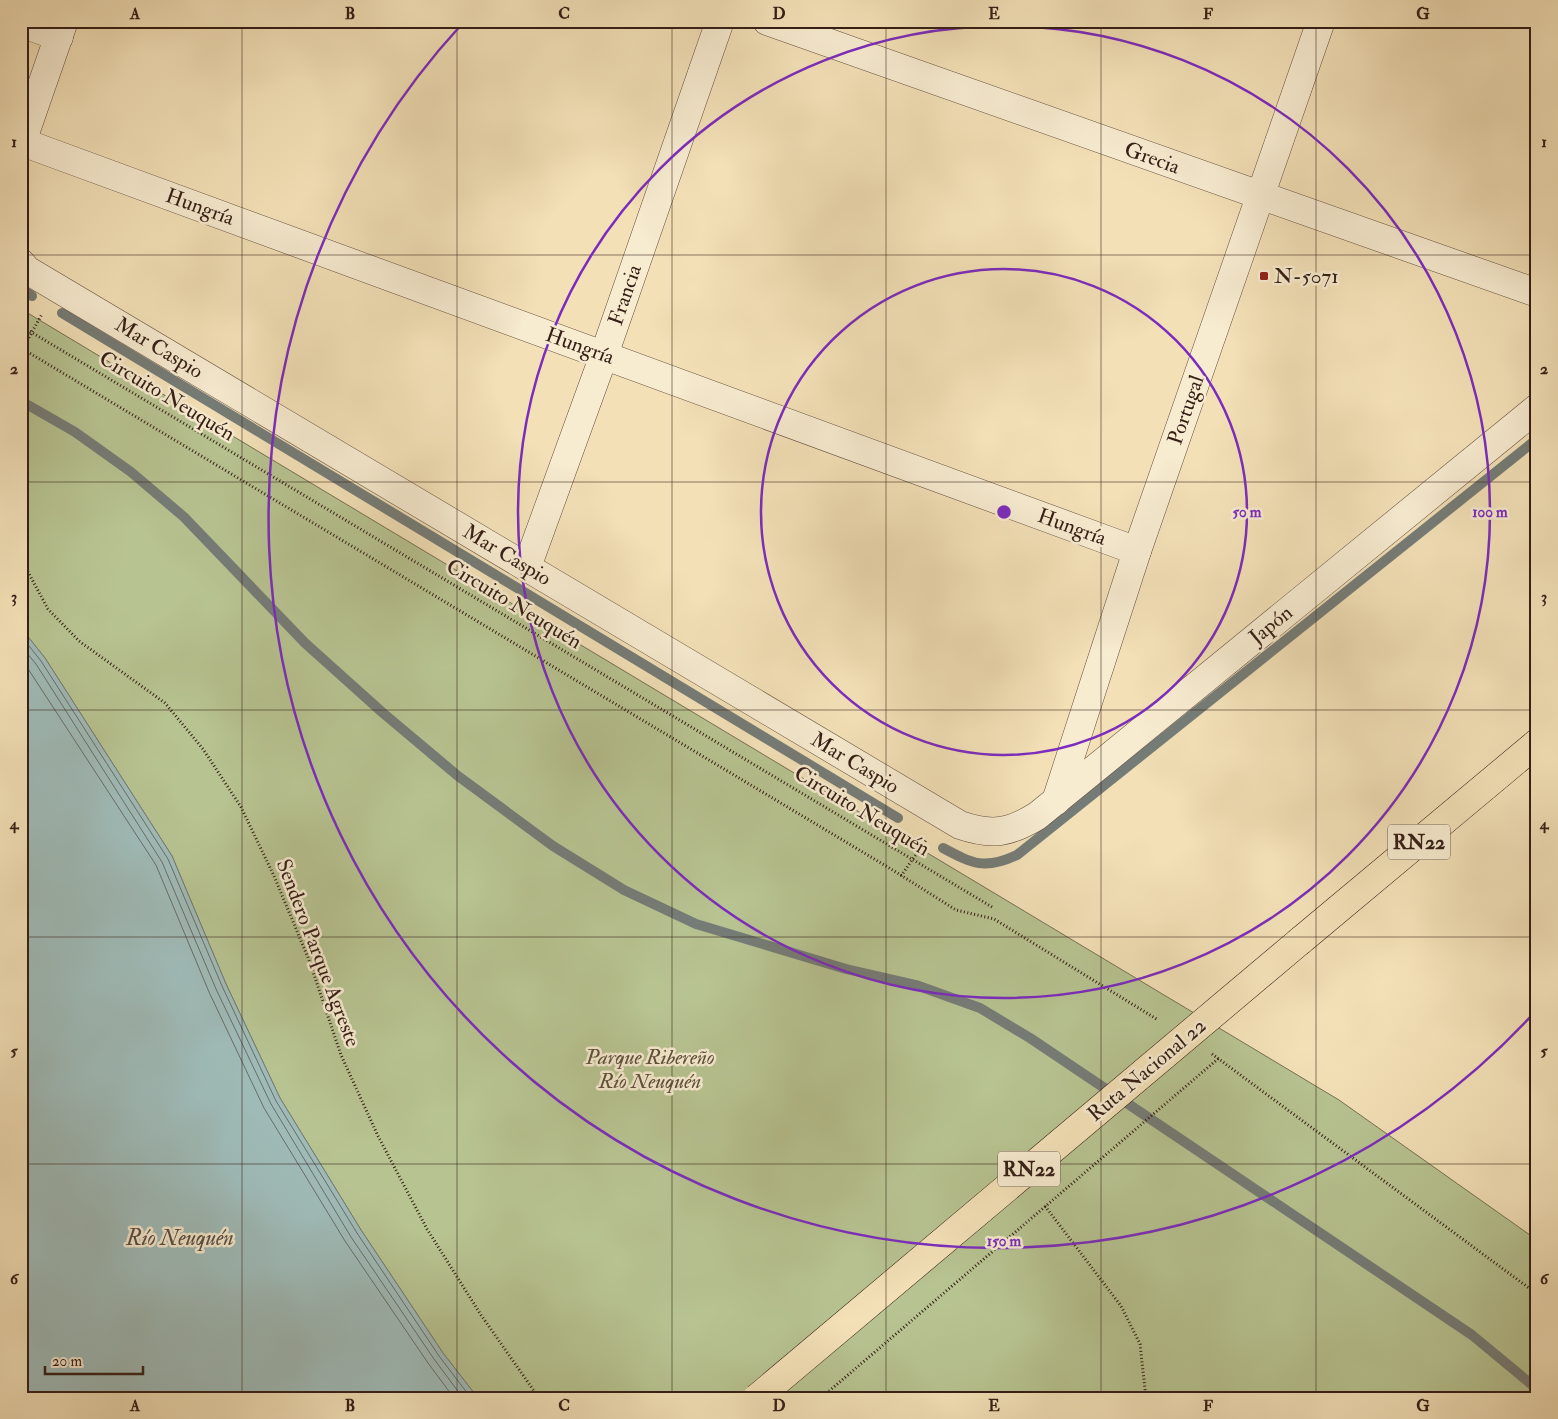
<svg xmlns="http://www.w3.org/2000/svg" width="1558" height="1419" font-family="'IM FELL Double Pica',serif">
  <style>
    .green { fill: #b7c391; stroke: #767054 }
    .water { fill: #9fbbb8; stroke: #757c77 }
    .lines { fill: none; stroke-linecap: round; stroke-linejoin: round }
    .shore { stroke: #6a6c67; stroke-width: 1 }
    .stream { stroke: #757c77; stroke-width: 10 }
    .minor-casing { stroke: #644e3e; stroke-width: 29 }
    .trunk-casing { stroke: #351e16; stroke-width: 29 }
    .path { stroke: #351e16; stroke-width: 3; stroke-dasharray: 1 2.5; stroke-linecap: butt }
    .minor { stroke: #f7ebd0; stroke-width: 28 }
    .trunk { stroke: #f3e0b7; stroke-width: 28 }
    .trunk-bridge-casing { stroke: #351e16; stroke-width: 29; stroke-linecap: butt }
    .trunk-bridge { stroke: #f3e0b7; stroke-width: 28 }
    .grid { fill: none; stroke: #351e16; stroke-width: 1; stroke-opacity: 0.55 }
    .ring { fill: none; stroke: #7b2cbf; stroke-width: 2.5 }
    .poi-dot { fill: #8f2418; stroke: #f7ebd0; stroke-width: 2 }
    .labels { text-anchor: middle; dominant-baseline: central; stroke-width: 5; stroke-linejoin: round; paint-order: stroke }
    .shield { fill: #f7ebd0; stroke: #6f5c4e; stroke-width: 1 }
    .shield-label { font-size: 20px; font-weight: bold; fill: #351e16 }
    .street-label { font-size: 21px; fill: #351e16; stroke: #f7ebd0 }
    .poi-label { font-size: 21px; fill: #351e16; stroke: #f7ebd0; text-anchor: start }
    .park-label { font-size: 21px; font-style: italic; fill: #5c503b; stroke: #f7ebd0 }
    .water-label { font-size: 22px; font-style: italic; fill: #554d47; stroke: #f7ebd0 }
    .centre { fill: #7b2cbf; stroke: #f7ebd0; stroke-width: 2.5 }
    .ring-label { font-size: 15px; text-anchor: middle; font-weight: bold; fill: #7b2cbf; stroke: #f7ebd0; stroke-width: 5; stroke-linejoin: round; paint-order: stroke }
    .neatline { fill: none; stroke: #351e16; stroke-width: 2 }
    .grid-label { font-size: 16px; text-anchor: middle; font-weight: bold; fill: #351e16 }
  </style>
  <rect width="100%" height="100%" fill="#f3e0b7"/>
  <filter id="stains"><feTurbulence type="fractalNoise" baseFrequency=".004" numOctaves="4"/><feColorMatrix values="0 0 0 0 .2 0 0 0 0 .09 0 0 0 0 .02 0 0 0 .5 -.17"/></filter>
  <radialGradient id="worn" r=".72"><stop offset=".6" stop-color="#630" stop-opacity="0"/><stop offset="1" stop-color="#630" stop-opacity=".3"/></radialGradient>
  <polygon class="green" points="21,309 1339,1100 1537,1240 1537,1398 478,1398 443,1353 361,1230 280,1098 226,984 172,856 45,658 21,628"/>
  <polygon class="water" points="21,628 45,658 172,856 226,984 280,1098 361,1230 443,1353 478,1398 34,1398 21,1386"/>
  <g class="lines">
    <g class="shore">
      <polyline points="21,636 41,661 168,859 222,986 276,1101 357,1233 439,1356 471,1398"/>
      <polyline points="21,646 36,664 162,862 216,989 271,1104 351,1237 434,1359 463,1398"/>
      <polyline points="21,658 156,865 209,992 264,1108 345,1241 428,1363 454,1398"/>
    </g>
    <g class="stream">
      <polyline points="21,289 32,296"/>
      <polyline points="62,313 898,818"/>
      <polyline points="28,405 75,432 131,472 184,517 305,643 383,713 458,776 553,846 624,890 696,924 846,969 916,985 980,1008 1030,1038 1472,1335 1537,1389"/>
      <path d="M943,848C973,864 985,870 1017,855L1537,439"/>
    </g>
    <defs>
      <g id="minor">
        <polyline points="767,21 1537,293"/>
        <polyline points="21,23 59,37"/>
        <polyline points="22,142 1137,551"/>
        <polyline points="21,145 64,21"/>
        <path d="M21,263L27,270L960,825C992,836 1009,833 1037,816L1537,408"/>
        <polyline points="527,567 604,355 720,21"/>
        <polyline points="1056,801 1137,551 1321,21"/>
      </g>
      <polyline id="trunk" points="1300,941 1537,743"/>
    </defs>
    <use href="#minor" class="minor-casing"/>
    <use href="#trunk" class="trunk-casing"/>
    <g class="path">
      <polyline points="21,326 992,907"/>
      <polyline points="21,348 891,869 956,910 994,919 1158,1020"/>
      <polyline points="22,350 42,314"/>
      <polyline points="21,559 48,609 79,641 165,703 203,749 241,807 274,876 309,960 341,1055 378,1136 427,1229 481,1315 539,1398"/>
      <polyline points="901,876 926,840"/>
      <polyline points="1212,1054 1537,1294"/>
      <polyline points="1045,1206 1121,1306 1140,1344 1146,1398"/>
      <polyline points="821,1398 1219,1058"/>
    </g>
    <use href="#minor" class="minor"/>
    <use href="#trunk" class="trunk"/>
    <defs>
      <polyline id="trunk-bridge" points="757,1398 1300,941"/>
    </defs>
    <use href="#trunk-bridge" class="trunk-bridge-casing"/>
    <use href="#trunk-bridge" class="trunk-bridge"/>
  </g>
  <path class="grid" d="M242,21V1398M457,21V1398M672,21V1398M886,21V1398M1101,21V1398M1316,21V1398M21,255H1537M21,482H1537M21,710H1537M21,937H1537M21,1164H1537"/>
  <g class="ring">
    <circle cx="1004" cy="512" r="243"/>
    <circle cx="1004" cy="512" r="486"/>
    <path d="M1533 1014A729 729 0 0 1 462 24"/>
  </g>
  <rect class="poi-dot" x="1259" y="271" width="10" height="10" rx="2.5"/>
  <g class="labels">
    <g class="shield">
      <rect x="1388" y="824.5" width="62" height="35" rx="4"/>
      <rect x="998" y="1151.5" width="62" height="35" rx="4"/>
    </g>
    <g class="shield-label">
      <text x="1419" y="842">RN22</text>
      <text x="1029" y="1169">RN22</text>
    </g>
    <g class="street-label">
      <text transform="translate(1152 158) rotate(20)">Grecia</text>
      <text transform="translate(200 207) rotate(20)">Hungría</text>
      <text transform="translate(625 295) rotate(-71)">Francia</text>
      <text transform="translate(580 346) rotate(20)">Hungría</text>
      <text transform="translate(159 348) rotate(31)">Mar Caspio</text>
      <text transform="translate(167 396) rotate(31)">Circuito Neuquén</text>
      <text transform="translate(1186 410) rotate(-71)">Portugal</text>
      <text transform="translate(1072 527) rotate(20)">Hungría</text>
      <text transform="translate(507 555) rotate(31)">Mar Caspio</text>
      <text transform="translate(514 604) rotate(31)">Circuito Neuquén</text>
      <text transform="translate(1271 625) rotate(-39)">Japón</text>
      <text transform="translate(855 763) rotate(31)">Mar Caspio</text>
      <text transform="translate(862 811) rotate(31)">Circuito Neuquén</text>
      <text transform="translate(318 953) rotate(69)">Sendero Parque Agreste</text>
      <text transform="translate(1147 1070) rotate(-40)">Ruta Nacional 22</text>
    </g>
    <g class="poi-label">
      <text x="1274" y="276">N-5071</text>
    </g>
    <g class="park-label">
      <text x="650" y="1057">Parque Ribereño<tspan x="650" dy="24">Río Neuquén</tspan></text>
    </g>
    <g class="water-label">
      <text x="180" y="1238">Río Neuquén</text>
    </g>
  </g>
  <circle cx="1004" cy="512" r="8" class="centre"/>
  <g class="ring-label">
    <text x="1247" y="517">50 m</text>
    <text x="1490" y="517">100 m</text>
    <text x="1004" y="1246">150 m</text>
  </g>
  <rect width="1558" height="1419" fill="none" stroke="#f3e0b7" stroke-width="55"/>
  <path d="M45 1366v8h98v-8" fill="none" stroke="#351e16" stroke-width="2.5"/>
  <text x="52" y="1366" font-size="15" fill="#351e16" stroke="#f7ebd0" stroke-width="4" paint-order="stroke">20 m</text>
  <rect x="28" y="28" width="1502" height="1364" class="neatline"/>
  <g class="grid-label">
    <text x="135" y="19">A</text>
    <text x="350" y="19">B</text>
    <text x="564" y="19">C</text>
    <text x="779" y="19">D</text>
    <text x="994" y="19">E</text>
    <text x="1208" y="19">F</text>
    <text x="1423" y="19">G</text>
    <text x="14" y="147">1</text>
    <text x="1544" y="147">1</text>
    <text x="14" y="374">2</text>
    <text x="1544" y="374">2</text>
    <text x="14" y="602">3</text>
    <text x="1544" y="602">3</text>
    <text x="14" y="829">4</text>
    <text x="1544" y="829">4</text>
    <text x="14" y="1056">5</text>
    <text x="1544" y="1056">5</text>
    <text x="14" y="1284">6</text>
    <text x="1544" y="1284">6</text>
    <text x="135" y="1411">A</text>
    <text x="350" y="1411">B</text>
    <text x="564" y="1411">C</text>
    <text x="779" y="1411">D</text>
    <text x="994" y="1411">E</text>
    <text x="1208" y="1411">F</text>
    <text x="1423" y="1411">G</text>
  </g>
  <rect width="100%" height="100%" filter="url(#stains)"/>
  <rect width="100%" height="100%" fill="url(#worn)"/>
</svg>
